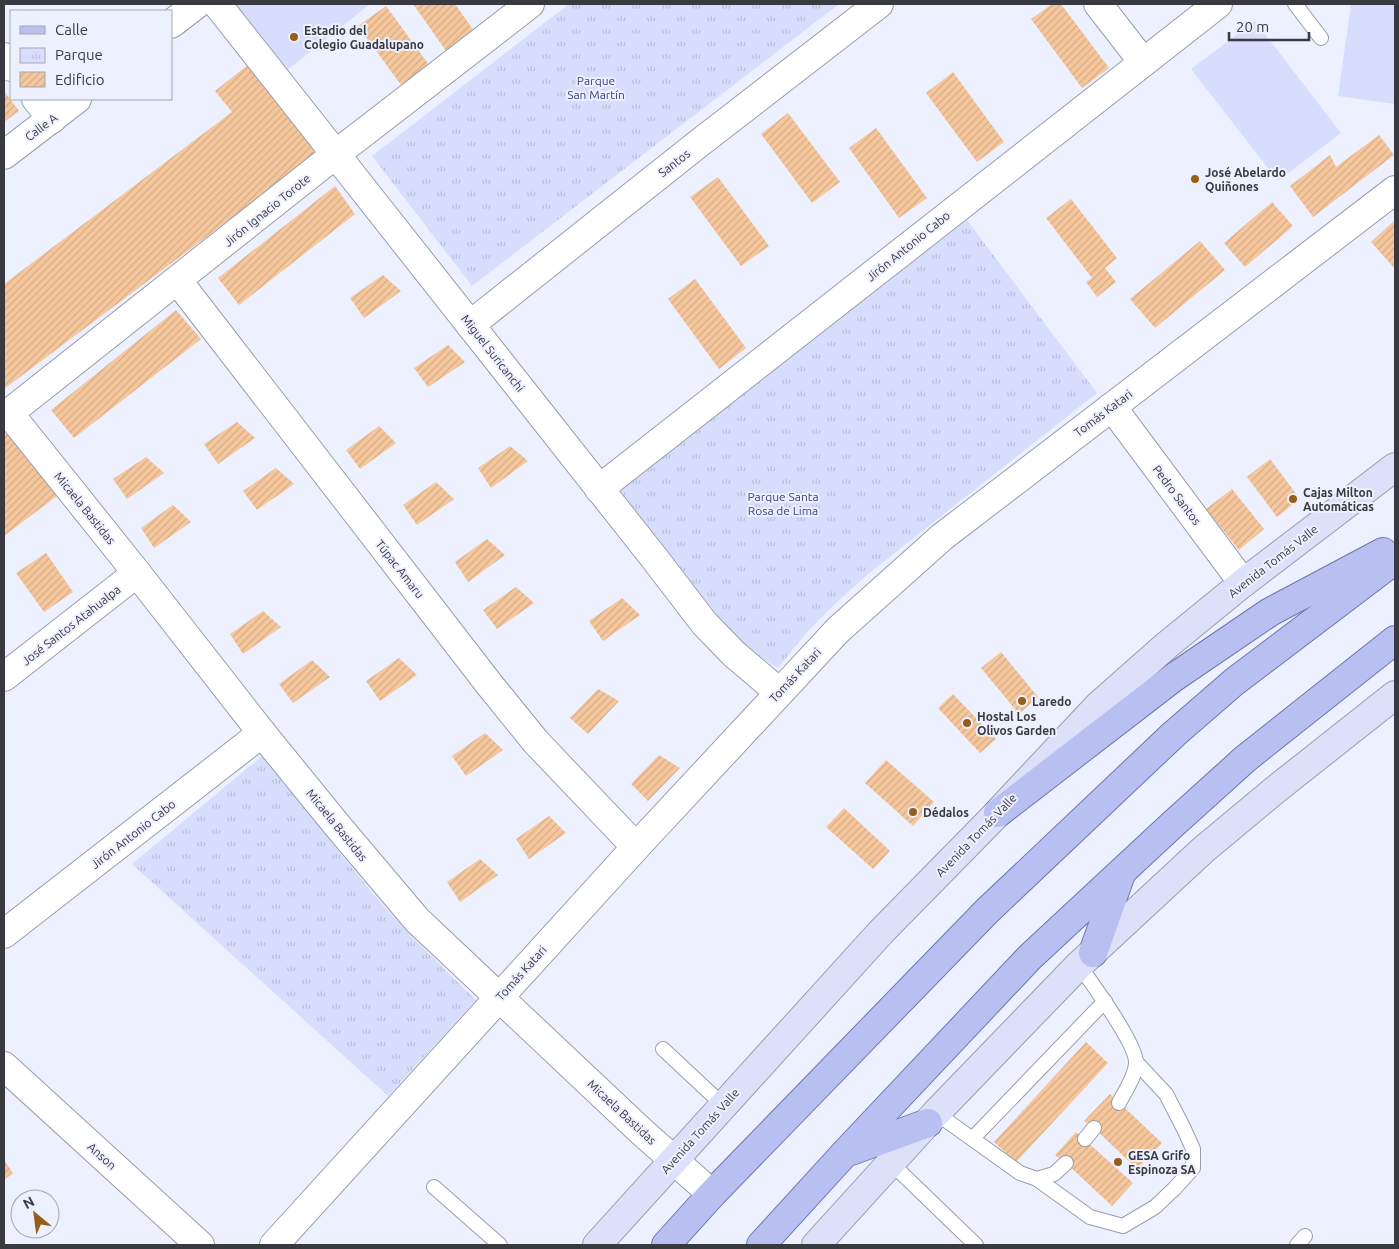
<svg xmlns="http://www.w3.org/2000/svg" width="1399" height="1249" font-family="Ubuntu,sans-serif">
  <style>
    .grass { fill: #d7defd }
    .park { fill: url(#park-tufts) }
    .building { fill: url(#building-hatch) }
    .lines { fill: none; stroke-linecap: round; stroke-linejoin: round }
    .lane-casing { stroke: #9a9daa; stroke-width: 16 }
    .street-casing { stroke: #9a9daa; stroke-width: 30 }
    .secondary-casing { stroke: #9a9daa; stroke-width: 30 }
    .primary-casing { stroke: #6d76ae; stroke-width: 30 }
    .lane { stroke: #fff; stroke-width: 14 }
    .street { stroke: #fff; stroke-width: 28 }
    .secondary { stroke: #dce0f8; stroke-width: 28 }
    .primary { stroke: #b8c0f2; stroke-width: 28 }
    .poi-dot { fill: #975d1b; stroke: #edf0ff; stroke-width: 2 }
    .labels { text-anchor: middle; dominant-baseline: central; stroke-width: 4; stroke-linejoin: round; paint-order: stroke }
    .poi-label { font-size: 12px; font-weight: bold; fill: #393a40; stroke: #edf0ff; text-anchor: start }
    .park-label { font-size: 12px; fill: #393f80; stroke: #edf0ff }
    .street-label { font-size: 12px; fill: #393a40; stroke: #edf0ff }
  </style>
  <defs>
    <pattern id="park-tufts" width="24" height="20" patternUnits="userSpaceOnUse" patternTransform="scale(1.25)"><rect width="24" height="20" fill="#d7defd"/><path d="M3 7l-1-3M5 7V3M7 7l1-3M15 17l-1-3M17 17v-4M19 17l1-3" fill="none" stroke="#b9bfda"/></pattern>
    <pattern id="building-hatch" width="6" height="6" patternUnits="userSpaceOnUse" patternTransform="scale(1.25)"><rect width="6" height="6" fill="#f6c79c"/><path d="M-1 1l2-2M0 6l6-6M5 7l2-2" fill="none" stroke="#d4ac87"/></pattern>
  </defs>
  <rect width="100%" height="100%" fill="#edf0ff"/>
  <g class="grass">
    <polygon points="232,4 370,4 286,71"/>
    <polygon points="1351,4 1395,4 1395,104 1338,96"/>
    <polygon points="1255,21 1341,133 1278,181 1191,69"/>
  </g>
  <g class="park">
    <polygon points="569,4 839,4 472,286 372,156"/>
    <polygon points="967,220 1097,393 868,574 836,603 807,632 778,668 750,650 725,625 620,490"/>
    <polygon points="262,756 374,895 413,938 476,1000 388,1096 132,864"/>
  </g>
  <g class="building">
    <polygon points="413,4 455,4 477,35 449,55"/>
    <polygon points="1052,4 1061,4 1109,68 1082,88 1031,19"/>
    <polygon points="386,6 432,69 404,89 358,26"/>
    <polygon points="249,64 312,138 314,156 4,389 4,284 232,112 215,91"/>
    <polygon points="953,72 1004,142 977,162 926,93"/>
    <polygon points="4,91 19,111 4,122"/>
    <polygon points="788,113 840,182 812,203 761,134"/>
    <polygon points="876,128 927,198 899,218 849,148"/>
    <polygon points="1379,135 1394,155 1313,217 1290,186 1330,155 1336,167"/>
    <polygon points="718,177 769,246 741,266 690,197"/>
    <polygon points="335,186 355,214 239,305 218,278"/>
    <polygon points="1071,199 1117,258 1105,268 1116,282 1097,297 1086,282 1092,278 1046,218"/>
    <polygon points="1272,202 1293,226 1245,267 1224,243"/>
    <polygon points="1395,220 1395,269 1371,242"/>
    <polygon points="1200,241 1225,270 1155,328 1130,299"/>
    <polygon points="383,275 401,291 364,318 350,298"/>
    <polygon points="695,279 746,348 719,369 668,299"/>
    <polygon points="176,310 201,339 74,438 51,410"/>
    <polygon points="448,345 465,362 428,387 414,368"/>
    <polygon points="237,422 255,438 218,464 204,444"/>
    <polygon points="379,426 396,443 360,469 346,450"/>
    <polygon points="7,433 57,496 4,536 4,436"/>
    <polygon points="510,446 528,461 491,488 478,468"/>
    <polygon points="146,457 164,473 127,499 113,479"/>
    <polygon points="1270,459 1300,499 1277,517 1247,477"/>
    <polygon points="276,468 294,484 257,510 243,491"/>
    <polygon points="436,482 454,499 417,525 403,505"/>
    <polygon points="1232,489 1264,529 1239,550 1206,509"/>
    <polygon points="173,505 191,522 154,548 141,528"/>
    <polygon points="487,539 505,555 468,582 455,562"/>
    <polygon points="46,553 73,592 44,612 16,573"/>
    <polygon points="516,587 534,603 497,629 483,610"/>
    <polygon points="622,598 640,615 603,641 589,621"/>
    <polygon points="263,611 281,627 243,654 230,634"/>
    <polygon points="1001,652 1038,697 1019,714 981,668"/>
    <polygon points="399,658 417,675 380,701 366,681"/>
    <polygon points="312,660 330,677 293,703 279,684"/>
    <polygon points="598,689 619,701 588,734 570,718"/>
    <polygon points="953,694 996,739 980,753 938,708"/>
    <polygon points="485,733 503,750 466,776 452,756"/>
    <polygon points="659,755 680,768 648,801 631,784"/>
    <polygon points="886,760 934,802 913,826 865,783"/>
    <polygon points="844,808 890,851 873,869 826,827"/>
    <polygon points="549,816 566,833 529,859 516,839"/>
    <polygon points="480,859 498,875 460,902 447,882"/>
    <polygon points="1086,1042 1108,1063 1016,1162 994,1142"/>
    <polygon points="1110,1094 1162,1143 1137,1169 1094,1128 1084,1121"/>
    <polygon points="1076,1132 1133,1183 1112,1206 1066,1163 1055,1155"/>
    <polygon points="4,1160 13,1173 4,1180"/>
  </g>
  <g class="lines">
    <defs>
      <g id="lane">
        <polyline points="1295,4 1321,38"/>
        <path d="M1079,965C1091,982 1138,1046 1136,1064C1135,1077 1125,1091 1119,1103"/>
        <polyline points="663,1049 723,1105"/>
        <polyline points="936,1113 1020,1173 1037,1179 1054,1174 1066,1163"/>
        <polyline points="973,1138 1105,1001"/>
        <polyline points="1085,1139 1094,1128"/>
        <polyline points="891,1163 976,1245"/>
        <polyline points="1037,1179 1090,1217 1123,1226 1155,1207 1175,1188 1193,1168 1193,1149 1184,1129 1166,1094 1137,1063"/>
        <polyline points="434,1187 500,1245"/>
        <polyline points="1297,1245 1305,1236"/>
      </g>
      <g id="street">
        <polyline points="217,4 655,559 704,623 734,654 779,692"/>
        <polyline points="1098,4 1143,62"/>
        <polyline points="171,24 197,4"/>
        <polyline points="4,57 11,67"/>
        <polyline points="36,99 52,119"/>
        <polyline points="4,155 77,99"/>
        <polyline points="178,281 489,684 536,742 636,847"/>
        <polyline points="470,325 698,144 879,4"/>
        <polyline points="1112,407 1243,583"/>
        <polyline points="9,413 137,573 262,733 336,824 417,920 642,1132 712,1194"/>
        <polyline points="4,417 336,154 530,4"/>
        <polyline points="599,489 1218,4"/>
        <polyline points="4,677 137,573"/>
        <polyline points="4,934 262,733"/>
        <polyline points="4,1066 200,1245"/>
        <polyline points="274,1245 636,847 838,630 942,537 1395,190"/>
      </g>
      <g id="secondary">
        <polyline points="597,1245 881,932 991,820 1098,706 1167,645 1243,583 1395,467"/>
        <polyline points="816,1245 936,1113 1079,965 1203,850 1275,790 1395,695"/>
      </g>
      <g id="primary">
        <polyline points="998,813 1173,678 1270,612 1383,552"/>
        <polyline points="1093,953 1121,874"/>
        <polyline points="851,1151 928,1123"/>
        <polyline points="666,1245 712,1194 987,911 1174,734 1234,682 1395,560"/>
        <polyline points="761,1245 845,1153 1030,957 1172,825 1245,759 1395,640"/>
      </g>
    </defs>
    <use href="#lane" class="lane-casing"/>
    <use href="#street" class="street-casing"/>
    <use href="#secondary" class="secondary-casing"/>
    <use href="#primary" class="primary-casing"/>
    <use href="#lane" class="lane"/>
    <use href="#street" class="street"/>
    <use href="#secondary" class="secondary"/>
    <use href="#primary" class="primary"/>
  </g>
  <g class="poi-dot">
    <circle cx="294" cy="37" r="5"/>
    <circle cx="1195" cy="179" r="5"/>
    <circle cx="1293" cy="499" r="5"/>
    <circle cx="1022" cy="701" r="5"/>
    <circle cx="967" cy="723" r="5"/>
    <circle cx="913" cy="812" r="5"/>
    <circle cx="1118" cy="1162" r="5"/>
  </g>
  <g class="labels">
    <g class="poi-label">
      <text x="304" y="30">Estadio del<tspan x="304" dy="14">Colegio Guadalupano</tspan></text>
      <text x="1205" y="172">José Abelardo<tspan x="1205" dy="14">Quiñones</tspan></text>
      <text x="1303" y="492">Cajas Milton<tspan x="1303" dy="14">Automáticas</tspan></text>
      <text x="1032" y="701">Laredo</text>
      <text x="977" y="716">Hostal Los<tspan x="977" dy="14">Olivos Garden</tspan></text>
      <text x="923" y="812">Dédalos</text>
      <text x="1128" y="1155">GESA Grifo<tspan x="1128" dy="14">Espinoza SA</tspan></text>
    </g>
    <g class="park-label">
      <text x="596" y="80">Parque<tspan x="596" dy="14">San Martín</tspan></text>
      <text x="783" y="496">Parque Santa<tspan x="783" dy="14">Rosa de Lima</tspan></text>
    </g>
    <g class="street-label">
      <text transform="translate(41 127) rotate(-37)">Calle A</text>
      <text transform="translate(674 163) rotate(-38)">Santos</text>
      <text transform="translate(267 210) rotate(-39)">Jirón Ignacio Torote</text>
      <text transform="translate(908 246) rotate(-39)">Jirón Antonio Cabo</text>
      <text transform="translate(493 353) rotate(52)">Miguel Suricanchi</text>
      <text transform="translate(1103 413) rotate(-37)">Tomás Katari</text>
      <text transform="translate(1177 495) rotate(53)">Pedro Santos</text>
      <text transform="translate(85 508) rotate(51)">Micaela Bastidas</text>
      <text transform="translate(1273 561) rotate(-38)">Avenida Tomás Valle</text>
      <text transform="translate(400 569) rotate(52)">Túpac Amaru</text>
      <text transform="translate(71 625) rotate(-38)">José Santos Atahualpa</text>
      <text transform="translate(795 675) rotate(-47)">Tomás Katari</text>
      <text transform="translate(337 825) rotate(51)">Micaela Bastidas</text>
      <text transform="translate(133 834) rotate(-38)">Jirón Antonio Cabo</text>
      <text transform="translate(976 835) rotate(-46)">Avenida Tomás Valle</text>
      <text transform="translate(521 973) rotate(-48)">Tomás Katari</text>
      <text transform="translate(622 1112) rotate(43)">Micaela Bastidas</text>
      <text transform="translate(700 1131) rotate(-48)">Avenida Tomás Valle</text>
      <text transform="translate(102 1156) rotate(42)">Anson</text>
    </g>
  </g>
  <rect width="1399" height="1249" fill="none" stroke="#393a40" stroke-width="10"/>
  <rect x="10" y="10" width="162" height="90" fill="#edf0ff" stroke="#a5a7b3"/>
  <rect x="20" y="26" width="25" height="8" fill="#b8c0f2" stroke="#a5a7b3"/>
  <text x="55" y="35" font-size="15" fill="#393a40">Calle</text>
  <rect x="20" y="48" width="25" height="15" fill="url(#park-tufts)" stroke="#a5a7b3"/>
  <text x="55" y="60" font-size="15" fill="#393a40">Parque</text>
  <rect x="20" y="72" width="25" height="15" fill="url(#building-hatch)" stroke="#a5a7b3"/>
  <text x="55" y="85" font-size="15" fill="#393a40">Edificio</text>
  <g transform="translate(35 1214) rotate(331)"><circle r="24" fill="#edf0ff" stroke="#a5a7b3"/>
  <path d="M0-4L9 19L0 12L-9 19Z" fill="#975d1b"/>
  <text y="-8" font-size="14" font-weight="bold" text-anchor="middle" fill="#393a40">N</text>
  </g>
  <path d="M1229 32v8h80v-8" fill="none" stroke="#393a40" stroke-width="2.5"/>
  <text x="1236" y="32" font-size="15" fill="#393a40" stroke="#edf0ff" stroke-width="4" paint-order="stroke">20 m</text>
</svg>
